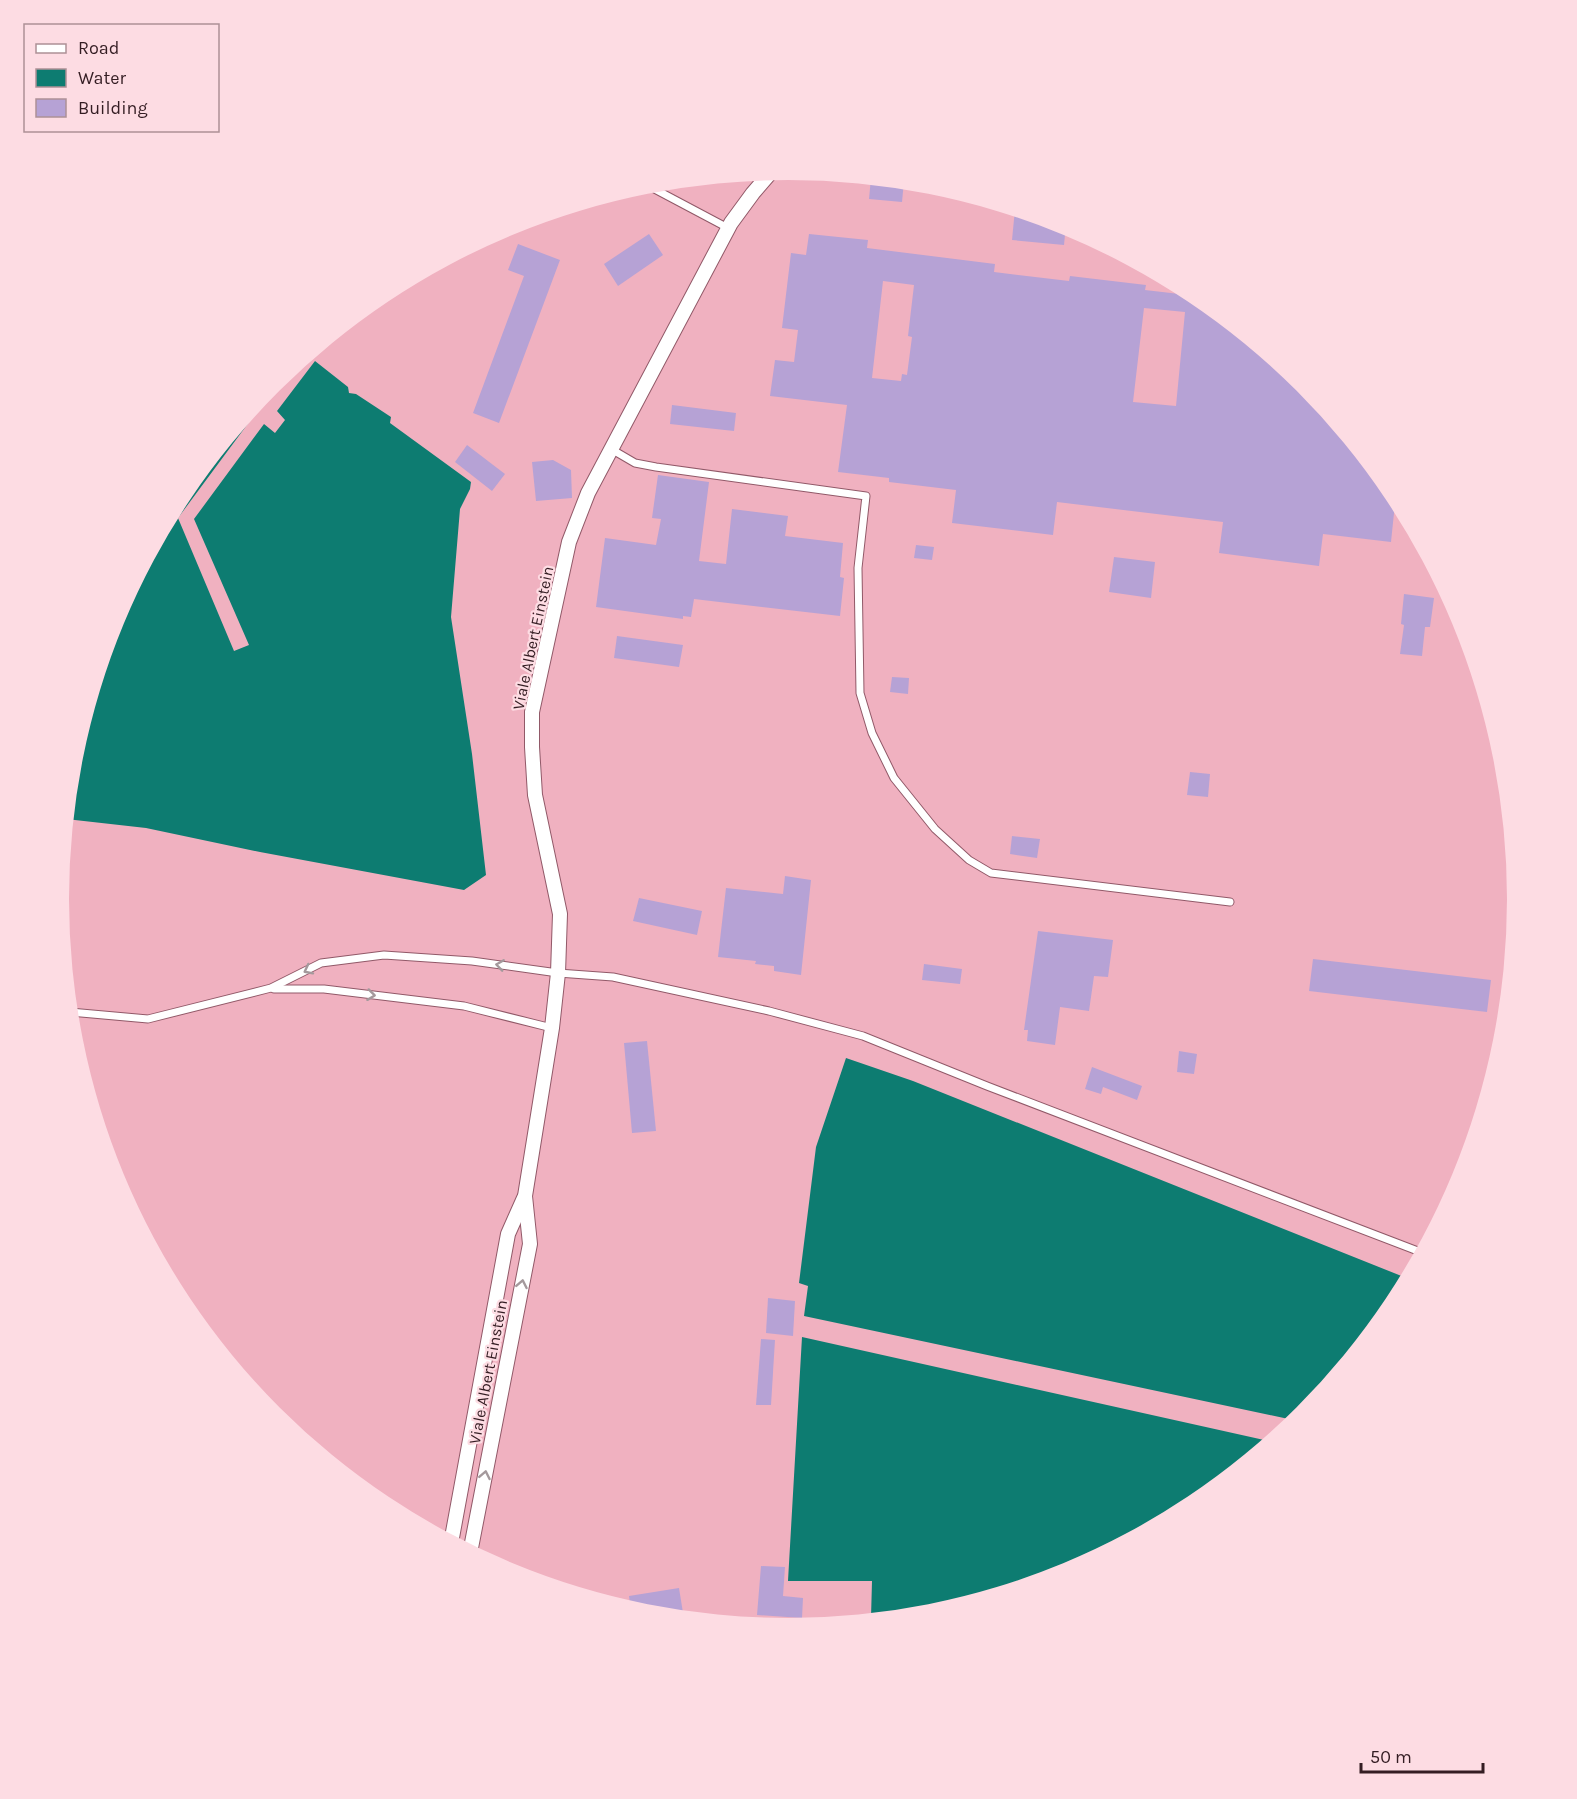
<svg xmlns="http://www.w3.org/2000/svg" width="1577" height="1799" font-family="Karla,sans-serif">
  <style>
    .water { fill: #0d7c71 }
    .building { fill: #b6a2d5; fill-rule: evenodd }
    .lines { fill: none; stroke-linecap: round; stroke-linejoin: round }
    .service-casing { stroke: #915968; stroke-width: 9 }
    .minor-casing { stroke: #915968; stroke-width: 16 }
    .service { stroke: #fff; stroke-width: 7 }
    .minor { stroke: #fff; stroke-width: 14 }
    .oneway { stroke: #a4999c }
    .labels { text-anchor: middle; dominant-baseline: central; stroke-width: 4.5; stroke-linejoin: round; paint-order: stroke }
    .street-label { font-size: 16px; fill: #341d23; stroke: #fddce3 }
  </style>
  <rect width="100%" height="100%" fill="#f0b1c0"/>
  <g class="water">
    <polygon points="315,361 348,387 349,393 356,394 391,417 390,423 471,482 470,489 460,509 451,617 472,754 486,875 464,890 260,852 146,828 66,819 73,757 114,620 182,494 273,383 287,371 178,518 234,651 249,645 194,519 264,424 275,433 285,420 277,411"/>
    <polygon points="846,1058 913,1081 1409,1279 1395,1305 1304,1416 1298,1421 804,1316 808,1286 799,1283 816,1147"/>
    <polygon points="802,1337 1273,1442 1194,1507 1068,1574 931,1616 908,1618 871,1618 872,1581 788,1581"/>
  </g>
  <g class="building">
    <polygon points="871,178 904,181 902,202 869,199"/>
    <polygon points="1015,209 1066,225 1064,245 1012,240"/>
    <polygon points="649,234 663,255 618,286 604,264"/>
    <path d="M809,234L868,240L867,248L995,264L994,272L1069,281L1070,276L1146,285L1145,290L1188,295V290L1305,384L1396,494L1391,542L1323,534L1319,566L1219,553L1223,522L1057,502L1053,535L952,523L956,490L889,482V478L838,472L847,405L770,396L775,360L794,362L798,330L782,328L791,253L806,255ZM883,281L914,285L908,336L912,337L907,375L902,374L901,381L872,378ZM1144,308L1185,312L1176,406L1133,402Z"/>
    <polygon points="518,244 560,260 499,423 473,413 524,276 508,270"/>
    <polygon points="672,405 736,413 734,431 670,424"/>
    <polygon points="467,445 505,474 492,491 455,462"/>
    <polygon points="553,460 571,470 572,498 536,501 532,462"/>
    <polygon points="658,475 709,482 699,561 726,564 732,509 788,516 785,536 843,543 840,577 844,578 840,616 694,599 691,617 683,616 683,619 596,607 605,538 656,545 661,519 652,518"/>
    <polygon points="916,545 934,547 932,560 914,558"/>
    <polygon points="1114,557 1155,562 1151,598 1109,592"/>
    <polygon points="1404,594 1434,598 1430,627 1425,627 1422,656 1400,654 1404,625 1401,624"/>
    <polygon points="617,636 683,645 679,667 614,658"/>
    <polygon points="892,677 909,678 908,694 890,692"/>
    <polygon points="1190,772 1210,774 1208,797 1187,795"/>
    <polygon points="1012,836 1040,839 1037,858 1010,854"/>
    <polygon points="785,876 811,880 801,975 774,971 774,966 755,964 756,961 718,957 726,888 783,894"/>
    <polygon points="639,898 702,911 697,935 633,921"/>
    <polygon points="1038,931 1113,940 1108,977 1094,976 1089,1011 1060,1007 1055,1045 1027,1041 1028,1030 1024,1030"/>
    <polygon points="1313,959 1491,980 1487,1012 1309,991"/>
    <polygon points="924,964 962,969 960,984 922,980"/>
    <polygon points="647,1041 656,1131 632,1133 624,1043"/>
    <polygon points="1179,1051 1197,1054 1194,1074 1177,1072"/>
    <polygon points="1092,1067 1142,1086 1137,1100 1103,1087 1101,1094 1085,1089"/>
    <polygon points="768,1298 795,1301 793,1336 766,1333"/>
    <polygon points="761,1339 775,1340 771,1405 756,1405"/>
    <polygon points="761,1566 785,1567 783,1596 803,1598 802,1618 757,1615"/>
    <polygon points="679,1588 684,1619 646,1615 631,1611 629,1596"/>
  </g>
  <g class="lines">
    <defs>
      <g id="service">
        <polyline points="645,184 728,228"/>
        <polyline points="611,449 635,463 656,467 866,496 858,568 860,693 872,733 894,778 935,829 969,860 991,873 1230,902"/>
        <polyline points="274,989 324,989 464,1006 552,1028"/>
        <polyline points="70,1012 148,1019 271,988 321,963 384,955 472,961 558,973 613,977 769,1011 863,1036 987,1086 1423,1253"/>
        <polyline points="313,1449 317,1450"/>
      </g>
      <g id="minor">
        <polyline points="451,1543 508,1234 524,1198"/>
        <polyline points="470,1553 530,1244 525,1196 552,1028 558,973 560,914 535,795 532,747 532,712 569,542 588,493 731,223 753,193 772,171"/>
      </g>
    </defs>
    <use href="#service" class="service-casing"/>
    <use href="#minor" class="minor-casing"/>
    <use href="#service" class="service"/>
    <use href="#minor" class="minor"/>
  </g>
  <defs><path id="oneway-chevron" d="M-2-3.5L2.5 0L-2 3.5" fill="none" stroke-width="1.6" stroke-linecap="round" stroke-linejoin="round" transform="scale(1.5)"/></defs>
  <g class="oneway">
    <use href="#oneway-chevron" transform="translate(500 965) rotate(-172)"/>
    <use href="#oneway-chevron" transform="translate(308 970) rotate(153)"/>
    <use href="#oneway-chevron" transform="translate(371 995) rotate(7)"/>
    <use href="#oneway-chevron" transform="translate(522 1284) rotate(-79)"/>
    <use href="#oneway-chevron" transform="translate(485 1475) rotate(-79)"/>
  </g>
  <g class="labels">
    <g class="street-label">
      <text transform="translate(533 638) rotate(-78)">Viale Albert Einstein</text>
      <text transform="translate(488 1372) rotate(-79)">Viale Albert Einstein</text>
    </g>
  </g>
  <path d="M0 0H1577V1799H0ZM69 899a719 719 0 1 1 1438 0a719 719 0 1 1-1438 0Z" fill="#fddce3" fill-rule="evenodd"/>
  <rect x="24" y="24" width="195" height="108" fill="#fddce3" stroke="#ad9096" stroke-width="1.5"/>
  <rect x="36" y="44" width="30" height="9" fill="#ffffff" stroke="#ad9096" stroke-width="1.5"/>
  <text x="78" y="54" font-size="18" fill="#341d23">Road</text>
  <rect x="36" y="69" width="30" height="18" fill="#0d7c71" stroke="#ad9096" stroke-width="1.5"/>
  <text x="78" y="84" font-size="18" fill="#341d23">Water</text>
  <rect x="36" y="99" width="30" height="18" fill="#b6a2d5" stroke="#ad9096" stroke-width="1.5"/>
  <text x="78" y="114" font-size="18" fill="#341d23">Building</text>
  <path d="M1361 1763v9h122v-9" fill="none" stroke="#341d23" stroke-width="3"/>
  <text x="1370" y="1763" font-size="18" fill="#341d23" stroke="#fddce3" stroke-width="4.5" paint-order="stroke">50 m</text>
</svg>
